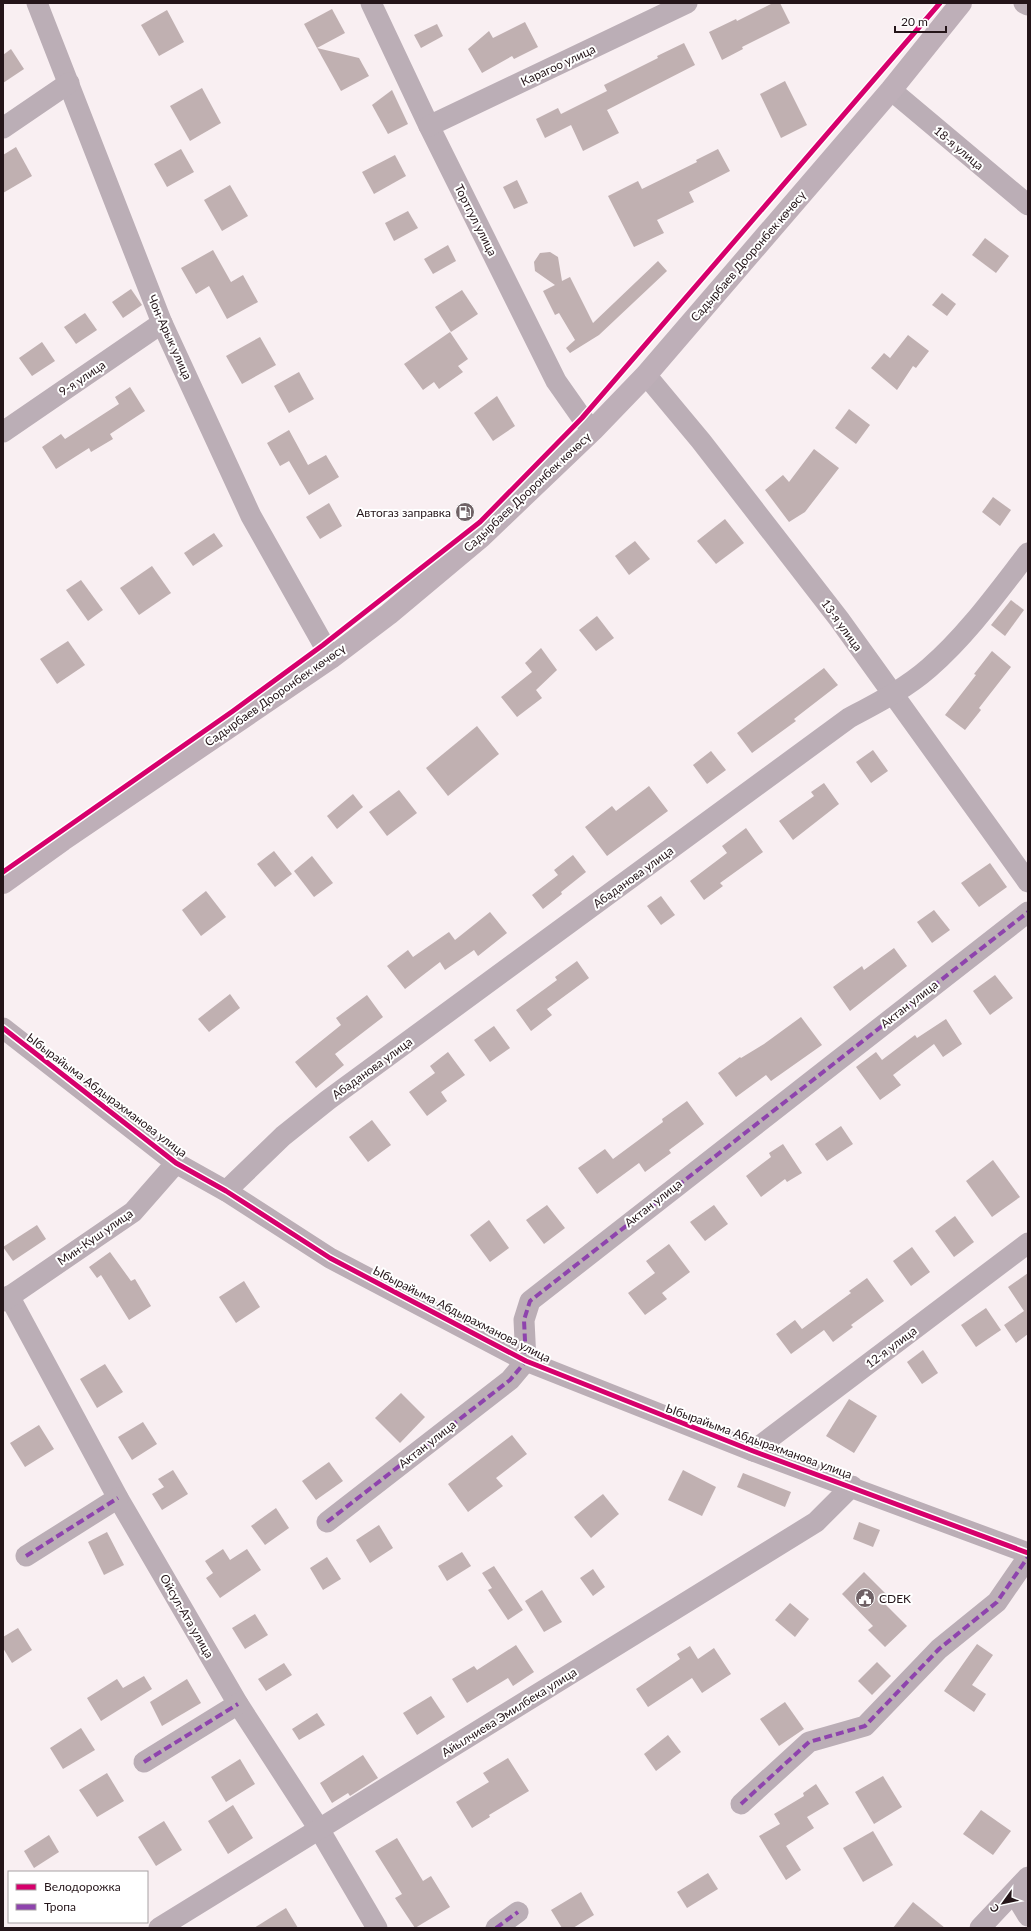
<svg xmlns="http://www.w3.org/2000/svg" width="1031" height="1931" font-family="Lato,sans-serif">
  <style>
    .building { fill: #c0b0b1 }
    .lines { fill: none; stroke-linecap: round; stroke-linejoin: round }
    .minor { stroke: #bbaeb6; stroke-width: 21 }
    .major { stroke: #beafb8; stroke-width: 22 }
    .quiet { stroke: #8e44ad; stroke-width: 4; stroke-dasharray: 8 4; stroke-linecap: butt }
    .cycleway-casing { stroke: #fff; stroke-width: 8 }
    .cycleway { stroke: #d6006c; stroke-width: 5 }
    .labels { text-anchor: middle; dominant-baseline: central; stroke-width: 4; stroke-linejoin: round; paint-order: stroke }
    .street-label { font-size: 12px; fill: #241519; stroke: #fff }
    .poi-label { font-size: 12px; fill: #241519; stroke: #fff; text-anchor: end }
  </style>
  <rect width="100%" height="100%" fill="#f9eff2"/>
  <g class="building">
    <polygon points="773,3 780,3 790,23 742,47 743,49 722,60 709,32 736,19 737,21"/>
    <polygon points="332,9 345,33 317,48 304,24"/>
    <polygon points="167,10 184,42 159,56 141,25"/>
    <polygon points="525,22 538,47 514,59 512,56 482,73 468,49 489,31 493,38"/>
    <polygon points="437,24 443,36 421,48 414,35"/>
    <polygon points="684,43 695,65 607,110 619,133 583,151 571,125 545,138 536,119 558,108 561,114 607,91 604,85 658,58 657,56"/>
    <polygon points="317,48 359,58 369,76 341,91"/>
    <polygon points="11,49 24,69 3,83 3,55"/>
    <polygon points="785,81 807,125 781,138 760,94"/>
    <polygon points="202,88 221,123 190,141 170,106"/>
    <polygon points="392,90 408,124 388,134 372,105"/>
    <polygon points="16,147 32,176 3,193 3,155"/>
    <polygon points="181,149 194,172 167,187 154,164"/>
    <polygon points="718,149 730,171 689,192 694,202 657,220 664,233 634,247 608,196 638,181 642,189 697,162 696,160"/>
    <polygon points="395,155 406,176 374,194 362,172"/>
    <polygon points="517,180 528,203 514,209 503,187"/>
    <polygon points="230,185 248,216 222,231 204,200"/>
    <polygon points="408,211 418,228 394,241 385,223"/>
    <polygon points="985,238 1009,256 996,273 972,255"/>
    <polygon points="448,245 456,261 433,274 424,259"/>
    <polygon points="213,250 231,282 243,275 258,302 227,319 209,286 196,294 181,268"/>
    <polygon points="550,252 558,257 562,281 570,277 593,323 658,261 667,271 599,335 570,353 566,348 575,340 559,313 555,315 543,291 555,285 535,271 534,262 540,253"/>
    <polygon points="131,289 142,305 123,318 112,302"/>
    <polygon points="462,290 478,314 451,332 435,307"/>
    <polygon points="942,293 956,304 947,316 932,305"/>
    <polygon points="85,313 97,330 76,344 64,327"/>
    <polygon points="450,332 468,359 458,366 463,372 439,389 434,382 423,390 404,364"/>
    <polygon points="908,335 929,351 916,368 913,366 897,390 871,368 884,353 890,358"/>
    <polygon points="260,337 276,365 242,384 226,356"/>
    <polygon points="42,342 55,361 32,376 19,358"/>
    <polygon points="299,372 314,399 289,413 274,386"/>
    <polygon points="130,387 145,411 110,434 113,439 91,452 89,448 56,469 42,447 61,434 65,439 119,404 115,397"/>
    <polygon points="497,396 515,426 493,441 474,413"/>
    <polygon points="849,409 870,425 856,444 835,428"/>
    <polygon points="289,430 308,465 326,455 339,477 309,495 289,461 280,466 267,443"/>
    <polygon points="814,449 839,468 805,512 789,522 765,490 783,475 789,482"/>
    <polygon points="993,497 1011,510 1000,526 982,512"/>
    <polygon points="329,503 342,526 320,539 306,517"/>
    <polygon points="725,519 744,543 716,564 697,541"/>
    <polygon points="214,533 223,546 193,566 184,553"/>
    <polygon points="635,541 650,559 629,575 615,556"/>
    <polygon points="152,566 171,593 139,615 120,588"/>
    <polygon points="81,580 103,610 88,621 66,590"/>
    <polygon points="1011,600 1024,610 1005,636 991,625"/>
    <polygon points="597,616 614,638 596,651 579,630"/>
    <polygon points="68,641 85,665 57,684 40,659"/>
    <polygon points="541,648 557,670 536,690 542,698 517,717 501,697 532,672 525,663"/>
    <polygon points="992,651 1011,667 979,708 981,710 965,730 945,715 976,675 974,674"/>
    <polygon points="824,668 838,685 794,719 796,721 752,753 737,733"/>
    <polygon points="477,726 499,754 448,796 426,768"/>
    <polygon points="873,750 888,771 871,783 856,762"/>
    <polygon points="711,751 726,770 707,784 693,765"/>
    <polygon points="824,783 839,804 793,840 779,821 814,796 811,792"/>
    <polygon points="649,786 668,811 607,856 585,827 612,806 616,811"/>
    <polygon points="399,790 417,813 387,836 369,812"/>
    <polygon points="353,794 363,807 337,829 327,816"/>
    <polygon points="746,828 763,852 720,883 723,886 704,900 690,881 727,853 722,846"/>
    <polygon points="274,851 292,874 275,887 257,864"/>
    <polygon points="573,855 586,872 561,892 562,894 543,909 532,895 558,875 554,870"/>
    <polygon points="312,856 333,883 314,897 294,871"/>
    <polygon points="990,863 1007,887 979,907 961,883"/>
    <polygon points="206,891 226,917 201,936 182,910"/>
    <polygon points="661,896 675,915 661,925 647,906"/>
    <polygon points="934,910 950,930 932,943 917,922"/>
    <polygon points="490,912 507,933 478,956 474,950 445,970 440,962 405,989 387,966 408,950 413,957 449,932 455,940"/>
    <polygon points="894,948 907,966 850,1011 833,987 862,966 864,970"/>
    <polygon points="577,961 589,978 547,1009 552,1015 531,1031 516,1010 557,980 555,977"/>
    <polygon points="995,975 1013,998 990,1015 973,991"/>
    <polygon points="230,994 240,1008 209,1032 198,1019"/>
    <polygon points="367,995 383,1017 335,1054 344,1065 316,1088 295,1062 341,1025 336,1018"/>
    <polygon points="801,1017 822,1045 771,1081 766,1075 736,1097 718,1073 740,1057 741,1058 764,1044"/>
    <polygon points="946,1019 962,1044 943,1057 934,1044 893,1075 901,1085 880,1100 856,1067 876,1052 882,1060 915,1035 917,1038"/>
    <polygon points="494,1026 510,1048 490,1062 474,1040"/>
    <polygon points="448,1052 465,1075 441,1092 447,1101 427,1116 409,1092 435,1073 430,1066"/>
    <polygon points="687,1101 704,1124 669,1150 671,1153 645,1172 639,1163 597,1194 578,1168 605,1149 613,1159 663,1122 662,1119"/>
    <polygon points="372,1120 391,1145 368,1162 349,1137"/>
    <polygon points="841,1126 853,1144 827,1161 815,1144"/>
    <polygon points="783,1144 802,1173 787,1182 785,1179 761,1197 746,1176 771,1157 769,1153"/>
    <polygon points="993,1160 1020,1197 992,1217 966,1181"/>
    <polygon points="547,1205 565,1228 544,1244 526,1220"/>
    <polygon points="714,1205 728,1224 705,1241 690,1222"/>
    <polygon points="955,1216 974,1242 954,1257 935,1231"/>
    <polygon points="489,1220 509,1248 490,1262 470,1235"/>
    <polygon points="37,1225 46,1239 13,1261 3,1247"/>
    <polygon points="669,1244 690,1272 662,1293 667,1299 645,1315 628,1293 655,1273 646,1261"/>
    <polygon points="912,1247 930,1272 911,1286 893,1261"/>
    <polygon points="110,1252 131,1281 135,1279 151,1306 129,1320 101,1275 97,1278 89,1267"/>
    <polygon points="1028,1273 1028,1334 1016,1343 1004,1325 1024,1311 1008,1287"/>
    <polygon points="867,1278 884,1301 851,1325 853,1327 833,1342 824,1330 791,1354 776,1334 795,1320 802,1329 851,1293 849,1291"/>
    <polygon points="244,1281 260,1307 236,1323 219,1297"/>
    <polygon points="986,1308 1001,1330 976,1347 961,1325"/>
    <polygon points="923,1350 938,1373 922,1384 907,1362"/>
    <polygon points="105,1364 123,1392 97,1408 80,1379"/>
    <polygon points="401,1393 425,1417 400,1443 375,1418"/>
    <polygon points="849,1399 877,1416 854,1453 826,1436"/>
    <polygon points="143,1422 157,1444 132,1460 118,1437"/>
    <polygon points="39,1425 54,1449 25,1467 10,1443"/>
    <polygon points="512,1435 527,1454 496,1478 503,1486 468,1512 448,1484"/>
    <polygon points="329,1462 343,1481 316,1500 302,1481"/>
    <polygon points="173,1470 188,1494 162,1510 152,1494 164,1487 158,1479"/>
    <polygon points="683,1470 716,1487 702,1516 668,1500"/>
    <polygon points="743,1473 791,1492 785,1507 737,1487"/>
    <polygon points="603,1494 619,1514 591,1538 574,1517"/>
    <polygon points="276,1508 289,1528 265,1545 251,1526"/>
    <polygon points="859,1522 880,1530 873,1547 853,1539"/>
    <polygon points="379,1525 393,1548 370,1563 356,1540"/>
    <polygon points="107,1532 124,1565 104,1575 88,1542"/>
    <polygon points="223,1549 230,1560 247,1549 261,1570 220,1598 206,1578 213,1573 205,1561"/>
    <polygon points="462,1552 471,1566 447,1581 438,1566"/>
    <polygon points="327,1557 341,1579 323,1590 310,1568"/>
    <polygon points="494,1566 523,1610 508,1620 488,1590 492,1588 482,1573"/>
    <polygon points="593,1569 605,1587 593,1596 580,1578"/>
    <polygon points="864,1572 888,1596 883,1602 907,1626 885,1647 868,1630 873,1626 842,1594"/>
    <polygon points="542,1590 562,1622 544,1632 525,1601"/>
    <polygon points="790,1603 809,1619 795,1637 775,1620"/>
    <polygon points="255,1614 268,1635 245,1649 232,1628"/>
    <polygon points="18,1628 32,1650 12,1663 3,1648 3,1637"/>
    <polygon points="977,1644 993,1655 972,1685 986,1694 974,1712 944,1691"/>
    <polygon points="516,1645 534,1672 513,1686 508,1678 467,1703 452,1679 474,1666 477,1670"/>
    <polygon points="690,1646 698,1659 714,1648 731,1674 702,1693 692,1678 648,1707 636,1689 680,1659 677,1654"/>
    <polygon points="877,1662 891,1676 872,1695 858,1681"/>
    <polygon points="284,1663 292,1675 266,1691 258,1679"/>
    <polygon points="144,1676 152,1689 101,1721 87,1698 117,1679 123,1688"/>
    <polygon points="187,1679 201,1703 162,1726 150,1702"/>
    <polygon points="431,1696 445,1717 417,1735 403,1713"/>
    <polygon points="785,1702 804,1729 779,1746 760,1719"/>
    <polygon points="317,1713 325,1725 299,1740 292,1729"/>
    <polygon points="81,1728 95,1750 63,1769 50,1748"/>
    <polygon points="668,1735 681,1752 656,1771 644,1754"/>
    <polygon points="363,1755 378,1778 350,1796 348,1793 332,1803 320,1783"/>
    <polygon points="508,1758 529,1791 489,1815 490,1817 472,1828 456,1802 489,1782 483,1773"/>
    <polygon points="240,1759 255,1784 226,1802 211,1777"/>
    <polygon points="107,1773 124,1801 97,1817 79,1790"/>
    <polygon points="883,1776 902,1807 874,1824 855,1792"/>
    <polygon points="816,1784 829,1804 807,1817 814,1828 786,1846 801,1870 786,1880 759,1836 780,1824 774,1814 804,1796 803,1793"/>
    <polygon points="233,1805 253,1838 228,1854 208,1821"/>
    <polygon points="981,1810 1011,1831 993,1855 963,1834"/>
    <polygon points="164,1821 182,1850 156,1866 138,1837"/>
    <polygon points="873,1831 893,1865 863,1882 843,1848"/>
    <polygon points="49,1835 59,1852 34,1868 24,1851"/>
    <polygon points="397,1838 423,1881 431,1876 450,1907 415,1928 395,1898 402,1894 375,1851"/>
    <polygon points="708,1873 718,1889 687,1908 677,1892"/>
    <polygon points="581,1892 594,1915 573,1928 562,1928 551,1910"/>
    <polygon points="913,1902 945,1928 893,1928"/>
    <polygon points="286,1908 298,1928 254,1928"/>
  </g>
  <g class="lines">
    <g class="minor">
      <polyline points="37,3 162,323 251,516 331,658"/>
      <polyline points="371,3 429,126 556,381 582,418 593,430"/>
      <polyline points="1024,3 1028,5"/>
      <polyline points="891,90 1028,205"/>
      <polyline points="429,126 687,3"/>
      <polyline points="3,128 69,83"/>
      <polyline points="646,375 701,441 839,619 1028,882"/>
      <polyline points="3,432 162,323"/>
      <polyline points="3,1028 176,1163 226,1191 330,1258 526,1361 753,1451 1028,1553"/>
      <path d="M226,1191L283,1136L328,1100L849,718C877,703 905,689 929,668C967,635 997,593 1028,553"/>
      <polyline points="9,1296 118,1498 238,1704 319,1829 377,1928"/>
      <polyline points="3,1301 133,1212 176,1163"/>
      <polyline points="753,1451 1028,1243"/>
      <polyline points="327,1522 510,1380 526,1361 524,1320 530,1301 1028,912"/>
      <polyline points="26,1556 118,1498"/>
      <polyline points="144,1762 238,1704"/>
      <polyline points="741,1804 809,1742 865,1726 939,1649 997,1602 1028,1557"/>
      <polyline points="1014,1893 1028,1916"/>
      <polyline points="159,1928 816,1522 852,1486"/>
      <polyline points="496,1928 518,1912"/>
      <polyline points="980,1928 1028,1877"/>
    </g>
    <polyline class="major" points="3,883 63,840 331,658 389,614 481,537 593,430 646,375 891,90 961,3"/>
    <g class="quiet">
      <polyline points="327,1522 510,1380 526,1361 524,1320 530,1301 1028,912"/>
      <polyline points="26,1556 118,1498"/>
      <polyline points="144,1762 238,1704"/>
      <polyline points="741,1804 809,1742 865,1726 939,1649 997,1602 1028,1557"/>
      <polyline points="496,1928 518,1912"/>
    </g>
    <defs>
      <g id="cycleway">
        <polyline points="3,872 233,711 323,645 480,522 582,418 940,3"/>
        <polyline points="3,1028 176,1163 226,1191 330,1258 526,1361 753,1451 1028,1553"/>
      </g>
    </defs>
    <use href="#cycleway" class="cycleway-casing"/>
    <use href="#cycleway" class="cycleway"/>
  </g>
  <defs>
    <symbol id="fuel-disc" viewBox="-11 -11 22 22"><circle r="9.5" fill="#6f6165" stroke="#fff"/><path d="M-5.5-6h7V0h2V4h1.3V-2.5L3-4.5l.8-.8L6-3V5H2.5V1h-1V6h-7ZM-4.2-4.7v3.2H.2V-4.7Z" fill="#fff"/></symbol>
    <symbol id="civic-disc" viewBox="-11 -11 22 22"><circle r="9.5" fill="#6f6165" stroke="#fff"/><path d="M-.6-6.5H3V-4.5H.6V-3L4-1V1h2V6H-6V1h2V-1L-.6-3ZM-1.2 2.5V6h2.4V2.5Z" fill="#fff"/></symbol>
  </defs>
  <g fill-rule="evenodd">
    <use href="#fuel-disc" x="454" y="501" width="22" height="22"/>
    <use href="#civic-disc" x="854" y="1587" width="22" height="22"/>
  </g>
  <g class="labels">
    <g class="street-label">
      <text transform="translate(558 65) rotate(-25)">Карагоо улица</text>
      <text transform="translate(959 148) rotate(40)">18-я улица</text>
      <text transform="translate(476 220) rotate(63)">Тортгул улица</text>
      <text transform="translate(748 256) rotate(-49)">Садырбаев Дооронбек көчөсү</text>
      <text transform="translate(170 337) rotate(66)">Чон-Арык улица</text>
      <text transform="translate(82 378) rotate(-34)">9-я улица</text>
      <text transform="translate(527 492) rotate(-43)">Садырбаев Дооронбек көчөсү</text>
      <text transform="translate(842 625) rotate(54)">13-я улица</text>
      <text transform="translate(275 695) rotate(-35)">Садырбаев Дооронбек көчөсү</text>
      <text transform="translate(633 877) rotate(-36)">Абаданова улица</text>
      <text transform="translate(909 1004) rotate(-38)">Актан улица</text>
      <text transform="translate(372 1068) rotate(-36)">Абаданова улица</text>
      <text transform="translate(107 1095) rotate(37)">Ыбырайыма Абдырахманова улица</text>
      <text transform="translate(653 1203) rotate(-38)">Актан улица</text>
      <text transform="translate(95 1237) rotate(-35)">Мин-Куш улица</text>
      <text transform="translate(462 1314) rotate(27)">Ыбырайыма Абдырахманова улица</text>
      <text transform="translate(891 1347) rotate(-37)">12-я улица</text>
      <text transform="translate(759 1441) rotate(20)">Ыбырайыма Абдырахманова улица</text>
      <text transform="translate(427 1444) rotate(-38)">Актан улица</text>
      <text transform="translate(187 1616) rotate(60)">Ойсул-Ата улица</text>
      <text transform="translate(509 1712) rotate(-32)">Айылчиева Эмилбека улица</text>
    </g>
    <g class="poi-label">
      <text x="451" y="512">Автогаз заправка</text>
      <text x="879" y="1598" text-anchor="start">CDEK</text>
    </g>
  </g>
  <rect width="1031" height="1931" fill="none" stroke="#241519" stroke-width="8"/>
  <rect x="8" y="1871" width="140" height="52" fill="#ffffff" stroke="#a7a1a3"/>
  <rect x="16" y="1884" width="20" height="6" fill="#d6006c" stroke="#a7a1a3"/>
  <text x="44" y="1891" font-size="12" fill="#241519">Велодорожка</text>
  <rect x="16" y="1904" width="20" height="6" fill="#8e44ad" stroke="#a7a1a3"/>
  <text x="44" y="1911" font-size="12" fill="#241519">Тропа</text>
  <g transform="translate(1003 1903) rotate(237)" stroke="#ffffff" stroke-width="3" paint-order="stroke">
  <path d="M0-3L7 15L0 10L-7 15Z" fill="#241519"/>
  <text y="-6" font-size="11" font-weight="bold" text-anchor="middle" fill="#241519">С</text>
  </g>
  <path d="M895 26v6h51v-6" fill="none" stroke="#241519" stroke-width="2"/>
  <text x="901" y="26" font-size="12" fill="#241519" stroke="#ffffff" stroke-width="3" paint-order="stroke">20 m</text>
</svg>
